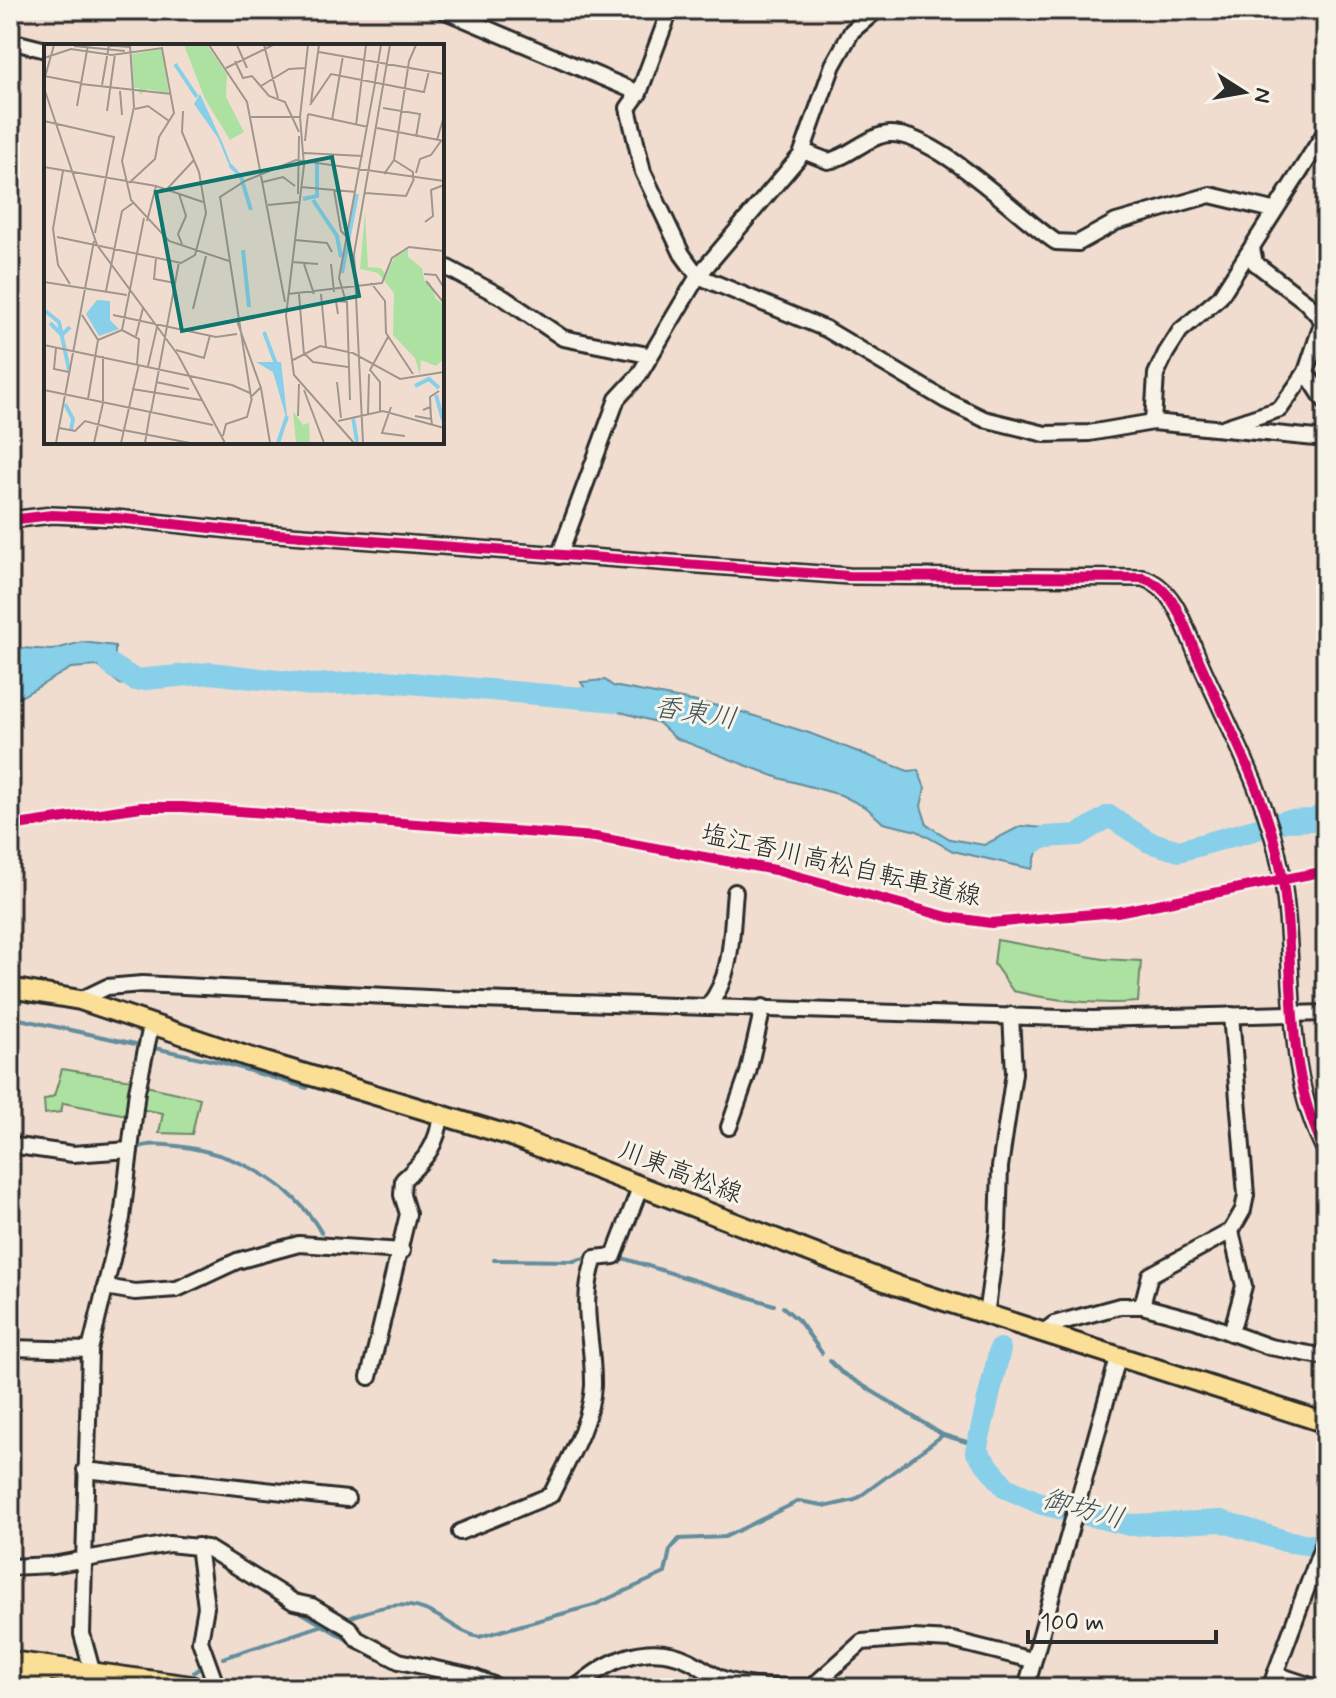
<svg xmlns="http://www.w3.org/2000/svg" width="1336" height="1698" font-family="Mynerve,'Klee One',sans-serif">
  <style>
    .green { fill: #ade1a2; stroke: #6c8666; stroke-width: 2 }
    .water { fill: #88cfe9; stroke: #638d9d; stroke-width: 2 }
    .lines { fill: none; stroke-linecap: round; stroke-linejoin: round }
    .stream { stroke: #638d9d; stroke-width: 4 }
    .river { stroke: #88cfe9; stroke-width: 22 }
    .minor-casing { stroke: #2b2b2b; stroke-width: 20 }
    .major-casing { stroke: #2b2b2b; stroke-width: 24 }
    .highway-casing { stroke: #2b2b2b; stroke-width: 28 }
    .minor { stroke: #f7f3e8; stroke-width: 14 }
    .major { stroke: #fbdf96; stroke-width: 18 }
    .highway { stroke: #fbdf96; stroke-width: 22 }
    .cycleway-casing { stroke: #f7f3e8; stroke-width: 15 }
    .cycleway { stroke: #d6006c; stroke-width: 10 }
    .labels { text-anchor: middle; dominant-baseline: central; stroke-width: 6; stroke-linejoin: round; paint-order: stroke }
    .street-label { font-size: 26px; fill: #2b2b2b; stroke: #f7f3e8 }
    .water-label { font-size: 28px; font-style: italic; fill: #42545a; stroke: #f7f3e8 }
    .inset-river { fill: none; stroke: #88cfe9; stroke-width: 4 }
    .inset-road { fill: none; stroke: #a1968e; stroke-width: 2 }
    .view { fill: #0f766e; fill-opacity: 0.15; stroke: #0f766e; stroke-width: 4 }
    .inset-edge { fill: none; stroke: #2b2b2b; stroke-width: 4 }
  </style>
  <rect width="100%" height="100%" fill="#f0ddd0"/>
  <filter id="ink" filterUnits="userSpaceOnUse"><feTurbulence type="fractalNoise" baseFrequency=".0125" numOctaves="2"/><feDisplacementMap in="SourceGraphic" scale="16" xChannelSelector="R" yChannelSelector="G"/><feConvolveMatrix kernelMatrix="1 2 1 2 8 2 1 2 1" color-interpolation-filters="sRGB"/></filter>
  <g filter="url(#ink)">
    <g class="green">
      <path d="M997,940L1103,959L1141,961L1138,1002C1096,1005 1054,1001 1013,991L994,964Z"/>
      <polygon points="62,1069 132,1080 127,1115 63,1103 61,1112 45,1114 44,1100 54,1096"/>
      <polygon points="146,1086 200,1098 192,1134 159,1133 163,1113 140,1109"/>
    </g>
    <g class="water">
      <polygon points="82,642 115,646 115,666 135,675 136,686 120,684 98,666 71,668 10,703 10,656 22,648 52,650"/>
      <polygon points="605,680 613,686 729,708 809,733 908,771 918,770 925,788 921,806 927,825 950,839 984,845 1021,826 1044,828 1032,869 953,851 917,831 883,823 867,808 841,795 779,778 675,738 659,723 596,705 581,682"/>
    </g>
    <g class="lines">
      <g class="stream">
        <polyline points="10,1017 224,1063 307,1088"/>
        <path d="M135,1149C145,1143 163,1144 177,1146C234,1153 291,1181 321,1232"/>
        <polyline points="619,1257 774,1305"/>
        <polyline points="494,1260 574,1261 588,1257"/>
        <polyline points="783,1307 799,1321 822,1353"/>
        <polyline points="830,1361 841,1372 943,1435"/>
        <polyline points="292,1607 353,1643"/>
        <path d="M349,1618C378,1607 404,1598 434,1614C450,1622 461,1633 479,1637L594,1605L665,1573L670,1550L679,1539L725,1537L799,1501L828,1506L855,1500L943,1435L977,1445"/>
        <polyline points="223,1658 323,1625"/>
        <polyline points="194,1672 204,1666"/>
      </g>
      <g class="river">
        <polyline points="110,664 135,680 211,673 312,685 386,681 617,701"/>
        <polyline points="1010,852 1046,837 1078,835 1109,816 1149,842 1179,851 1286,821 1314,820 1326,812"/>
        <polyline points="1000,1349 976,1451 1006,1488 1042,1504 1130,1525 1221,1521 1285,1541 1311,1545"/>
      </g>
      <defs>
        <g id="minor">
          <polyline points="443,10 639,93"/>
          <polyline points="670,10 639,93 628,108 643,172 682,254 698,276 826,329 945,400 984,419 1045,434 1089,433 1153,422 1326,439"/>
          <polyline points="10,12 11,10"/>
          <polyline points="10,41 46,50"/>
          <path d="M803,151L828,161C850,157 868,135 890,134C937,133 1017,216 1056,242L1078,243L1116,222L1210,195L1273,210"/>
          <polyline points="1252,248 1255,263 1306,302 1323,321 1306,372 1326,403"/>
          <polyline points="442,265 504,298 563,338 648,355"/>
          <polyline points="1153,422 1156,374 1166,353 1180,331 1220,297 1326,131"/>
          <polyline points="1225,427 1280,409 1306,372"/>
          <path d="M10,520L52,515L116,518L249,532L849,576L1143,578C1176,588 1186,631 1199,660C1229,728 1267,796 1281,870C1298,963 1280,1066 1326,1152"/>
          <polyline points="559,556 617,399 639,375 698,276 801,155 833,65 852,31 877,10"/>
          <polyline points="80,1000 107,987 142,984 448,999 1093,1019 1326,1013"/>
          <path d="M708,1006C734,975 731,930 735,892"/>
          <polyline points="729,1127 748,1073 763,1007"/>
          <polyline points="10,1145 73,1154 130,1150"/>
          <polyline points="1231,1231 1244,1286 1231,1333"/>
          <polyline points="105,1287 135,1292 177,1289 237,1261 299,1244 402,1251"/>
          <polyline points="1142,1306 1150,1275 1231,1231 1243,1210 1246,1195 1231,1015"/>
          <polyline points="986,1315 998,1230 1000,1167 1014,1073 1011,1015"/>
          <polyline points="1042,1333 1054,1324 1120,1306 1142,1306 1195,1320 1270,1347 1326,1357"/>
          <polyline points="10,1348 90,1350"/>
          <path d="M369,1377L408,1214L402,1195L403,1180C426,1159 438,1145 441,1114"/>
          <polyline points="85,1470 347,1499"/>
          <path d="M460,1532L551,1495C567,1462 591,1423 593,1386C594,1338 578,1307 595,1258L614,1256L641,1185"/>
          <polyline points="198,1546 206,1607 200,1641 217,1688"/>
          <polyline points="10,1567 52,1565 169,1544 207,1548 294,1602 312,1606 349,1628 357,1639 399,1661 473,1677 501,1688"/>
          <polyline points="1275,1674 1317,1688"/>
          <polyline points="92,1688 93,1674 82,1634 90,1350 122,1218 137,1091 151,1026"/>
          <path d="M576,1688C607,1660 647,1641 688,1660C701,1666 712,1676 726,1680C754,1689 783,1687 812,1687L862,1642L912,1638L952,1640L1032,1660"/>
          <polyline points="1026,1688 1118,1358"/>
          <polyline points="1270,1688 1326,1536"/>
        </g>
        <polyline id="major" points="10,988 80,1000 249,1057 511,1136 898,1286 1326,1423"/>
        <g id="highway">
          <polyline points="10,1663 191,1688"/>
          <polyline points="10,1684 42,1688"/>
        </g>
      </defs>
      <use href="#minor" class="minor-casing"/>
      <use href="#major" class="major-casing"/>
      <use href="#highway" class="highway-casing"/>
      <use href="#minor" class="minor"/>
      <use href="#major" class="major"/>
      <use href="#highway" class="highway"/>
      <defs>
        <g id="cycleway">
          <path d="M10,520L52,515L116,518L249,532L849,576L1143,578C1176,588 1186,631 1199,660C1229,728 1267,796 1281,870C1298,963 1280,1066 1326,1152"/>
          <polyline points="10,826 141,807 183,807 595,837 775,870 948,917 991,923 1117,912 1326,871"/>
        </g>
      </defs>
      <use href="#cycleway" class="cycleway-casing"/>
      <use href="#cycleway" class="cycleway"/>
    </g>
  </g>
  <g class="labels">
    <g class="street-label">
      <text transform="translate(841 866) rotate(13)">塩江香川高松自転車道線</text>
      <text transform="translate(680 1173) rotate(21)">川東高松線</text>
    </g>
    <g class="water-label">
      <text transform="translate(695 714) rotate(9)">香東川</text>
      <text transform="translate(1083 1510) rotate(15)">御坊川</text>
    </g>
  </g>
  <g transform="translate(44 44)">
    <rect width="400" height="400" fill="#f0ddd0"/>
    <path d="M140,1H163L183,30L182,53L200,88L186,96L161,55ZM118,5L125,50L103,45L96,51L95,44H89L88,10ZM321,168L324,223L337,224L342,231L350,214L364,205V213L378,224L381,238H386L392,255L400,261V315L392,322L377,316L376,331L371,314L349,291L350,249L334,229L316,225ZM249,367L259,381L265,379L266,399H252Z" fill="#ade1a2"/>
    <path d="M156,50L179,100L188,123L187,126L174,94L150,60ZM53,256L66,257V276L75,285L55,292L42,270ZM212,318H237L244,380L229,328Z" fill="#88cfe9"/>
    <path class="inset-river" d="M131,20L153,53M186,121L197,133L207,166M259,155L273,152V119M269,156L293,192L297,213M199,206L205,263M298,229L313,150M0,266L15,278L25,326M6,279L18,291L26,283M220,288L232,320M371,342L385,335L395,344M392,351L399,376M21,360L29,375L27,386M309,373L313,398M234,399L243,372"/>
    <path class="inset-road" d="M59,1L86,3M86,1L90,63L78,117L87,156L125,197L185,217M165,1L203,58L241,258M193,1L203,24M220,1L234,54M264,1L256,73L260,121L242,272L250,331L310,399M30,2L81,7M275,8L400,30M0,14L27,5L68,11L118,4L130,69L115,93L111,115L85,139M191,17L199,34L208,32L225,52L241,58L255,88M182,24L229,1M0,32L37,39M1,33L10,1M331,38L337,1M37,40L127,50M58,41L65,1M217,42L245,25L261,24M0,44L53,201L134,311L181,399M76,47L78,71M267,58L275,1M266,61L287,30L380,48L385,27M33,62L44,1M339,64L376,70L372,93M91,65L104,62L125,77M63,67L71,10M264,70L324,83M207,73H256M288,76L299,12M0,77L70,93L51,189M312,81L322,1M333,84L400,97M393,96L400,72M261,97L264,70M260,109L319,112M350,116L369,128V135M0,123L112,142L159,158M19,127L9,185L14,221L26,240M372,129L376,115L387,111L397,97M340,130L350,116L365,17L372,1M219,138L239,133L251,142M257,143L312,148M123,145L150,116M290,146L297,187L305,195M321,149L362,152L370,135M135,150L142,172L134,190L138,200M254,150L255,92M224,161L255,158M103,177L112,142M381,178L389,172L387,146L400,141M13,193L137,219L151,211L162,169L155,128L138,88L139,67M251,196L283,199L288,208M112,214L110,235L131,239M248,218L274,220M260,220L270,250M287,220L290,248M380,230L392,231L400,244M382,237L400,259M0,238L83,251M327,239L341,257L342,289L369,330M62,247L78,167L89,159M244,250L338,239L348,214L365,203L400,207M255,250L260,311M277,250L282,303M302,258L295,234L331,39M149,265L162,212M294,270L292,257L303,258L306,356M38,271L54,296L44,355M69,271L172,293L193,290M193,277L217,344L226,399M78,286L95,295L93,320M92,292L99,264M54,296L78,286L100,174M0,301L188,341L206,349M12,304L10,325L25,328M132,306L160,314L166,291M261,310L269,318L304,323M249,316L276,302L309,309L356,335L400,328M104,322L113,283M112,338L145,345M293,338L297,374M217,343L207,353L176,153L201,137L252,116L400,137M88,345L157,356M0,346L169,381M260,346L280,399M59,357V312M347,363L338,389L361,392M379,366L386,363L388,382M336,367V338L326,326L344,293M107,368L135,218M324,370L325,330M254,372L255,340M371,372L387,375L386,353L395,347M294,377L339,367L400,384M15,384L31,387L41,377L79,387M79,386L146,399M179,392L182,380L203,373L208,354M12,399L50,197M50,399L59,359M77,399L95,320M101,399L106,369M319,399L310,210L346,1"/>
    <path class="view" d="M288,113L315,252L138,287L112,148Z"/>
    <rect width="400" height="400" class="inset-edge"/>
  </g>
  <rect width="1336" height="1698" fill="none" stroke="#f7f3e8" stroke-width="40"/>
  <rect x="20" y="20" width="1296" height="1658" fill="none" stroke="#2b2b2b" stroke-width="3" filter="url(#ink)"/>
  <g transform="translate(1244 92) rotate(101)" stroke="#f7f3e8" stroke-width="6" paint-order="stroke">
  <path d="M0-6L14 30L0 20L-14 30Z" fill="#2b2b2b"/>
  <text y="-12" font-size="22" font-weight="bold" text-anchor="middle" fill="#2b2b2b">N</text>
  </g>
  <path d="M1028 1630v12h188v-12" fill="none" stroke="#2b2b2b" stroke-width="4"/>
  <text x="1040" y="1630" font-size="24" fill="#2b2b2b" stroke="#f7f3e8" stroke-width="6" paint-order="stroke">100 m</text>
</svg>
